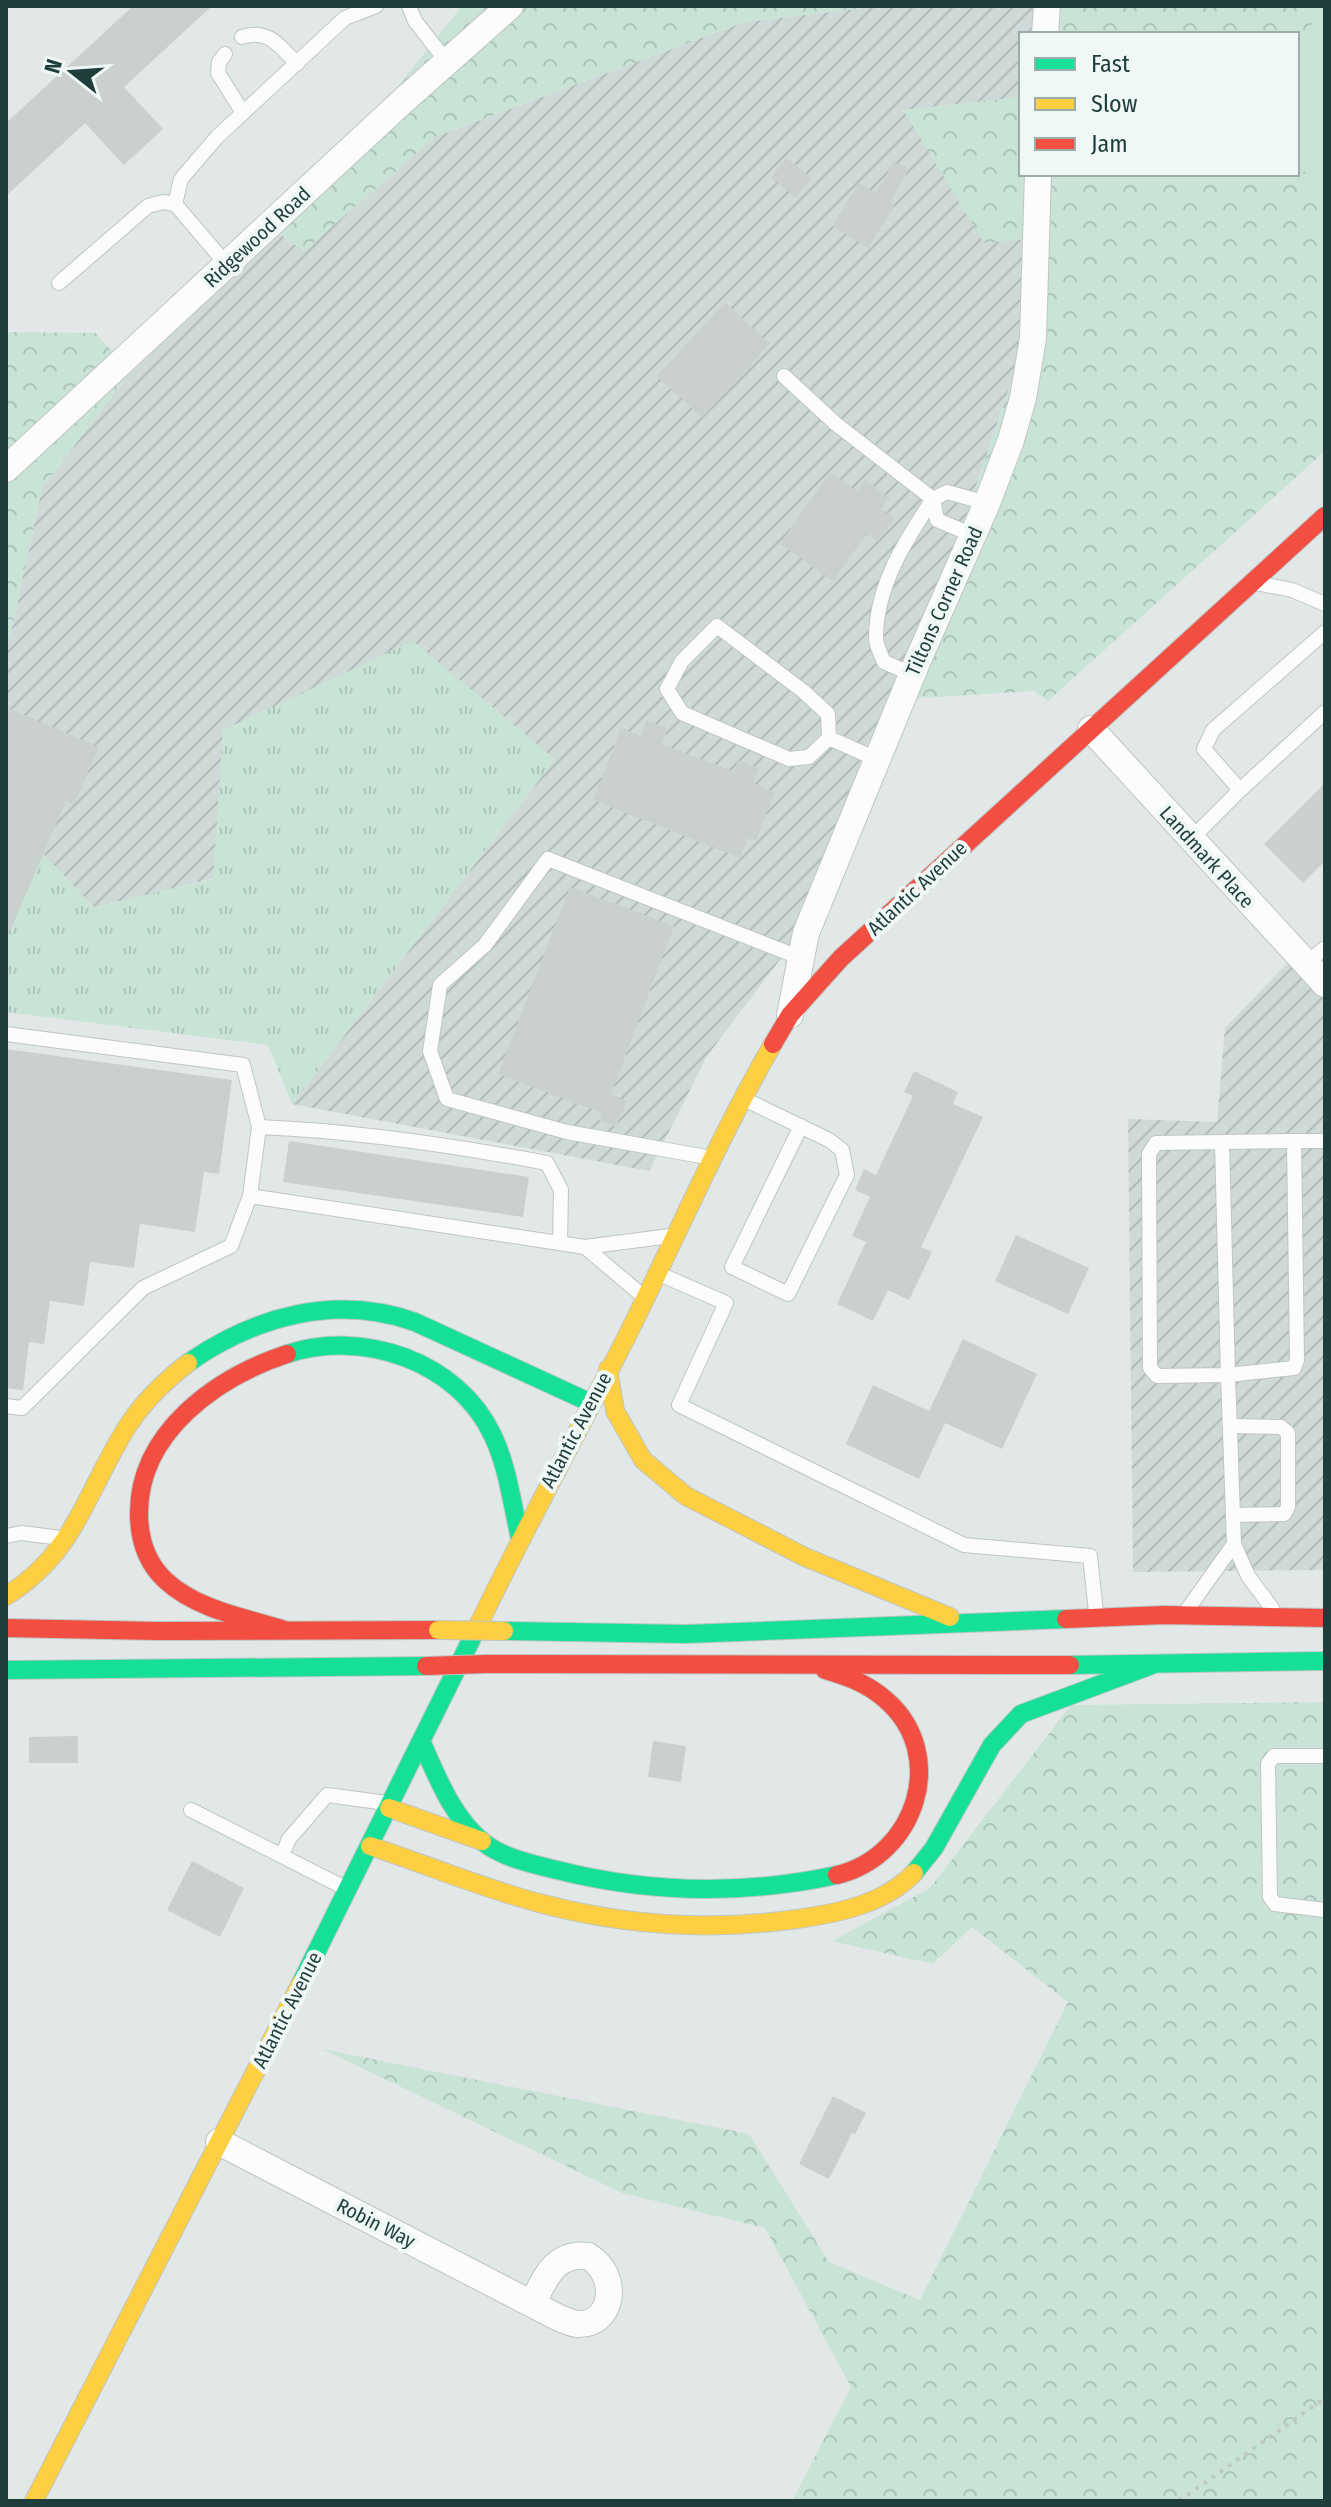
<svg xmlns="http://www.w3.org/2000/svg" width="1331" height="2507" font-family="'Fira Sans Condensed',sans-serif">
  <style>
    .industrial { fill: url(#industrial-furrows) }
    .grass { fill: url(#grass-tufts) }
    .forest { fill: url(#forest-crowns) }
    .garden { fill: #c9e4d6 }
    .building { fill: #c9d0ce }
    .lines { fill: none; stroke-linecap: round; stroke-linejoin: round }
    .lane-casing { stroke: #bfc5c4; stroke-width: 16 }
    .street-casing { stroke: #bfc5c4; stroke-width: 28 }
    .fast-casing { stroke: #bdc6c5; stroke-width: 20 }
    .slow-casing { stroke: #bdc6c5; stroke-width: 20 }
    .jam-casing { stroke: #bdc6c5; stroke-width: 20 }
    .path { stroke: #bfc9c7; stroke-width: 4; stroke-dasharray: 4 6; stroke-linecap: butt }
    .lane { stroke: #fbfcfb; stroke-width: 14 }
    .street { stroke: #fbfcfb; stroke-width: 26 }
    .fast { stroke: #16e098; stroke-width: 18 }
    .slow { stroke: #ffcf43; stroke-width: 18 }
    .jam { stroke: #f24e42; stroke-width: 18 }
    .slow-bridge-casing { stroke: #bbc5c4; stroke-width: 20; stroke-linecap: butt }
    .jam-bridge-casing { stroke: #bbc5c4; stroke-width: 20; stroke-linecap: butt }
    .slow-bridge { stroke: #ffcf43; stroke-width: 18 }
    .jam-bridge { stroke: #f24e42; stroke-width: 18 }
    .labels { text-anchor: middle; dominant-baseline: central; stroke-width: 8; stroke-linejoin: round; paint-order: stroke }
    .street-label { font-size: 20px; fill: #1e3d3b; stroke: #eff8f5 }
  </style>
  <defs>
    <pattern id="industrial-furrows" width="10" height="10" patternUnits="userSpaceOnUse" patternTransform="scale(2)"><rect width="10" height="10" fill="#cfdad8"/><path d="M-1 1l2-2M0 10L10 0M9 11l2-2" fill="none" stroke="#b1bcba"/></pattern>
    <pattern id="grass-tufts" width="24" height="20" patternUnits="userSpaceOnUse" patternTransform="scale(2)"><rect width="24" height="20" fill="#c9e4d6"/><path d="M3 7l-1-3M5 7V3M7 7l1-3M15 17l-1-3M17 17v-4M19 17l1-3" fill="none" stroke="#acc4b9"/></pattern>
    <pattern id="forest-crowns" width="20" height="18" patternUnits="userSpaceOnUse" patternTransform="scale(2)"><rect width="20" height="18" fill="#c9e4d6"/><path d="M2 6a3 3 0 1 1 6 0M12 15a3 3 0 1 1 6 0" fill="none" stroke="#acc4b9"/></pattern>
  </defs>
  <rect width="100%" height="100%" fill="#e2e8e7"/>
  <g class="industrial">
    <polygon points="880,6 1061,6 1059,34 1021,34 1021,97 903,111 1032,238 1033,318 904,699 813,916 707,1056 649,1171 292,1104 555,759 223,730 214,878 94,908 6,815 6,637 10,637 42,488 131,371 280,234 304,251 435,137 744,22"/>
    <polygon points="1298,952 1325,968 1325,1570 1133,1572 1128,1119 1217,1122 1225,1028"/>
  </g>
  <polygon class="grass" points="413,641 555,759 292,1104 268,1045 6,1012 6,815 94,907 213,879 223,730"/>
  <g class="forest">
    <polygon points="462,6 880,6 744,22 435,137 304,251 280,234"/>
    <polygon points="1061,6 1325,6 1325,451 1048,701 1034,691 904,699 1033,318 1032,239 984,243 903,110 1021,97 1021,174 1297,174 1297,34 1059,34"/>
    <polygon points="6,332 95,333 131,371 42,488 10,637 6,637"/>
    <polygon points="1325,1702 1325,2501 792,2501 851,2387 765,2228 622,2193 322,2049 749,2134 829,2262 920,2300 1068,2002 972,1927 933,1964 832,1941 930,1888 1071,1705"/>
  </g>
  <polygon class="garden" points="1322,6 1325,6 1325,177 1297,170 1297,49"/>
  <g class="building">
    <polygon points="133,6 212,6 124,87 163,129 124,165 85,123 6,196 6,123"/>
    <polygon points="786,158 812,178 796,198 771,178"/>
    <polygon points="894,161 909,169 890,202 895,205 868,248 832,226 859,183 876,193"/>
    <polygon points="725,302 770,344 702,418 657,376"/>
    <polygon points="830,472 857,491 865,480 889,498 881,509 895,518 878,542 867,533 833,581 780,544"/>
    <polygon points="6,707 99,747 74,805 66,801 6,940"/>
    <polygon points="647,720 668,729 662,744 734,772 738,760 759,768 753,783 775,792 756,841 748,838 740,858 593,800 621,728 641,736"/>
    <polygon points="1325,783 1325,861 1303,883 1264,844"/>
    <polygon points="570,887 674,926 611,1095 627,1101 616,1127 599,1121 602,1113 498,1074"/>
    <polygon points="6,1049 232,1080 219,1174 204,1172 195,1232 140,1224 134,1268 90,1262 84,1306 50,1301 44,1344 29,1342 23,1390 6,1388"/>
    <polygon points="914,1071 958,1092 953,1104 983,1117 921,1247 932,1252 909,1300 888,1290 873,1321 837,1304 866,1242 852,1236 870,1197 855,1190 864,1169 876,1175 913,1096 904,1092"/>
    <polygon points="289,1141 529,1177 523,1217 283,1182"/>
    <polygon points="1016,1235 1089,1268 1068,1314 995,1281"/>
    <polygon points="963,1339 1037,1374 1002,1449 945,1423 919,1479 846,1444 873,1385 929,1411"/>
    <polygon points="78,1736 78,1763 29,1763 29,1737"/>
    <polygon points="653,1741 686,1746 681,1782 648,1777"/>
    <polygon points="192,1861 244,1888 220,1937 167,1910"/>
    <polygon points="833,2096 866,2113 855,2134 852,2133 829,2179 799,2164"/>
  </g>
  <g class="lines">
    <defs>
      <g id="lane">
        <polyline points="409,6 415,21 447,62"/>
        <path d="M242,37C268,28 280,46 297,64"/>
        <polyline points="225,54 219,62 218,73 243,113"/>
        <polyline points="227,265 175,204 181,179 217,137 345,18 376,6"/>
        <polyline points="59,283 148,206 163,202 175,204"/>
        <path d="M784,376L836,424L933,499C905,541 876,586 876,638C876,646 881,654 884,662L912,674"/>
        <polyline points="973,535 937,520 933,499 947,492 987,503"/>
        <polyline points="1256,583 1292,590 1325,604"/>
        <polygon points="717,626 803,691 828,714 829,738 809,757 789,759 682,713 667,689 682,661"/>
        <polyline points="829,738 876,759"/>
        <polyline points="1240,790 1204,749 1213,730 1325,632"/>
        <polyline points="1191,839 1240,790 1325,712"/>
        <polyline points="1305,964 1325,948"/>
        <polyline points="6,1034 243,1065 259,1127 250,1196 585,1247"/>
        <polyline points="742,1098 829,1140 842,1150 847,1175 788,1294 732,1267 801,1126"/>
        <path d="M259,1127C356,1131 451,1145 547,1163L561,1190L560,1243"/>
        <polyline points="1222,1142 1228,1375 1157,1376 1150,1368 1149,1154 1156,1143 1294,1141"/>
        <polyline points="712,1158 567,1132 447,1099 430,1051 440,985 485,945 548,859 801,958"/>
        <polyline points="657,1273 726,1303 679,1405 964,1545 1090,1556 1096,1612"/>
        <polyline points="644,1297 585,1247 670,1236"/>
        <polyline points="6,1406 22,1408 143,1288 231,1246 250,1196"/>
        <polyline points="1230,1426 1281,1427 1288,1433 1288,1507 1284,1514 1233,1515"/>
        <polyline points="6,1536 21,1533 61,1538"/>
        <polyline points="1234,1544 1228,1375 1294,1368 1297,1360 1294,1141 1325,1141"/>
        <polyline points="1187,1610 1234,1544 1248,1576 1272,1608"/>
        <polyline points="1325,1756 1274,1756 1268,1764 1270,1897 1275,1904 1325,1910"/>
        <polyline points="191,1810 347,1889"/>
        <polyline points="282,1855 289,1839 327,1795 387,1803"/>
      </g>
      <g id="street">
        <polyline points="1045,34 1047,6"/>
        <polyline points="6,469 404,100 510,6"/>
        <polyline points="1091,729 1325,984"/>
        <polyline points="790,1015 806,933 918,660 987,503 1011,440 1023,398 1033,338 1038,174"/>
        <path d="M219,2142L559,2318C565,2320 572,2324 578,2324C613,2325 621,2276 588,2256C554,2252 545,2279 532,2304"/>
      </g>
      <g id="fast">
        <path d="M287,1354C363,1329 458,1361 493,1436C508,1468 512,1504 520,1538"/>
        <path d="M188,1363C255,1316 336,1294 415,1322L589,1402"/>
        <polyline points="504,1631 686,1634 1066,1619"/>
        <polyline points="1070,1665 1325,1661"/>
        <polyline points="6,1670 426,1666"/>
        <path d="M422,1743C437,1777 453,1818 483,1842C503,1858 532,1864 557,1870C648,1893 744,1895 837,1875"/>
        <polyline points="914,1873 934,1848 992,1745 1021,1714 1152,1665"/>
        <polyline points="301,1983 478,1626"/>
      </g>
      <g id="slow">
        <polyline points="608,1369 615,1411 643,1460 686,1496 805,1557 950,1617"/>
        <path d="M6,1596C78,1551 86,1490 129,1424C145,1400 166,1380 188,1363"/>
        <path d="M478,1626C525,1528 577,1434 626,1338C675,1240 718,1139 773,1044"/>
        <polyline points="389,1808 482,1841"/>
        <path d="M370,1846C428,1865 484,1889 543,1904C627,1926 712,1931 797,1919C839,1913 884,1904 914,1873"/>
        <polyline points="34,2501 301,1983"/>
      </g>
      <g id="jam">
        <polyline points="773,1044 790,1015 841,958 1325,516"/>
        <polyline points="1066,1619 1164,1615 1325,1618"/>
        <polyline points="6,1628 157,1631 438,1630"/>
        <path d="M282,1629C242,1617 196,1609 165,1580C146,1562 139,1538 139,1513C139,1432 217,1377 287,1354"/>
        <polyline points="486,1664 1070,1665"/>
        <path d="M825,1670C848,1677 867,1683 886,1700C949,1755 916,1856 837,1875"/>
      </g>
    </defs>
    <use href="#lane" class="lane-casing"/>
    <use href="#street" class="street-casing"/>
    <use href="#fast" class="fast-casing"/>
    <use href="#slow" class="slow-casing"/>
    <use href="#jam" class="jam-casing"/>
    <polyline class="path" points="1179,2501 1325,2398"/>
    <use href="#lane" class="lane"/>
    <use href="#street" class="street"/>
    <use href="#fast" class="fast"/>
    <use href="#slow" class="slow"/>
    <use href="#jam" class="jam"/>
    <defs>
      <polyline id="slow-bridge" points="438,1630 504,1631"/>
      <polyline id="jam-bridge" points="426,1666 486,1664"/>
    </defs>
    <use href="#slow-bridge" class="slow-bridge-casing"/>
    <use href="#jam-bridge" class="jam-bridge-casing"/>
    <use href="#slow-bridge" class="slow-bridge"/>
    <use href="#jam-bridge" class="jam-bridge"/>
  </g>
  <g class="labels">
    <g class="street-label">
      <text transform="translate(257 237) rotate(-43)">Ridgewood Road</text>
      <text transform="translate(944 601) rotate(-66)">Tiltons Corner Road</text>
      <text transform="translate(1207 857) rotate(48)">Landmark Place</text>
      <text transform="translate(917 888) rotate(-43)">Atlantic Avenue</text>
      <text transform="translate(576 1430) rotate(-62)">Atlantic Avenue</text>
      <text transform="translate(287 2010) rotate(-63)">Atlantic Avenue</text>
      <text transform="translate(376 2223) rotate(27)">Robin Way</text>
    </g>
  </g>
  <rect width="1331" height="2507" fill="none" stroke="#1e3d3b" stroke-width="16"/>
  <rect x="1019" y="32" width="280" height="144" fill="#eff8f5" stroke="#9badab" stroke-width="2"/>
  <rect x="1035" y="58" width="40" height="12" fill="#16e098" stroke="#9badab" stroke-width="2"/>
  <text x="1091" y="72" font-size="24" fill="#1e3d3b">Fast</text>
  <rect x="1035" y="98" width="40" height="12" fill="#ffcf43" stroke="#9badab" stroke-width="2"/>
  <text x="1091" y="112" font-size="24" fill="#1e3d3b">Slow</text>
  <rect x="1035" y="138" width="40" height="12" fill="#f24e42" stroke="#9badab" stroke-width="2"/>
  <text x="1091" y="152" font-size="24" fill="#1e3d3b">Jam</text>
  <g transform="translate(72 72) rotate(287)" stroke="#eff8f5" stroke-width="6" paint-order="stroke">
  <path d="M0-6L14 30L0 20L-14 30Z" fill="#1e3d3b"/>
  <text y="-12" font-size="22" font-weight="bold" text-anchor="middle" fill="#1e3d3b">N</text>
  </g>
</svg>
